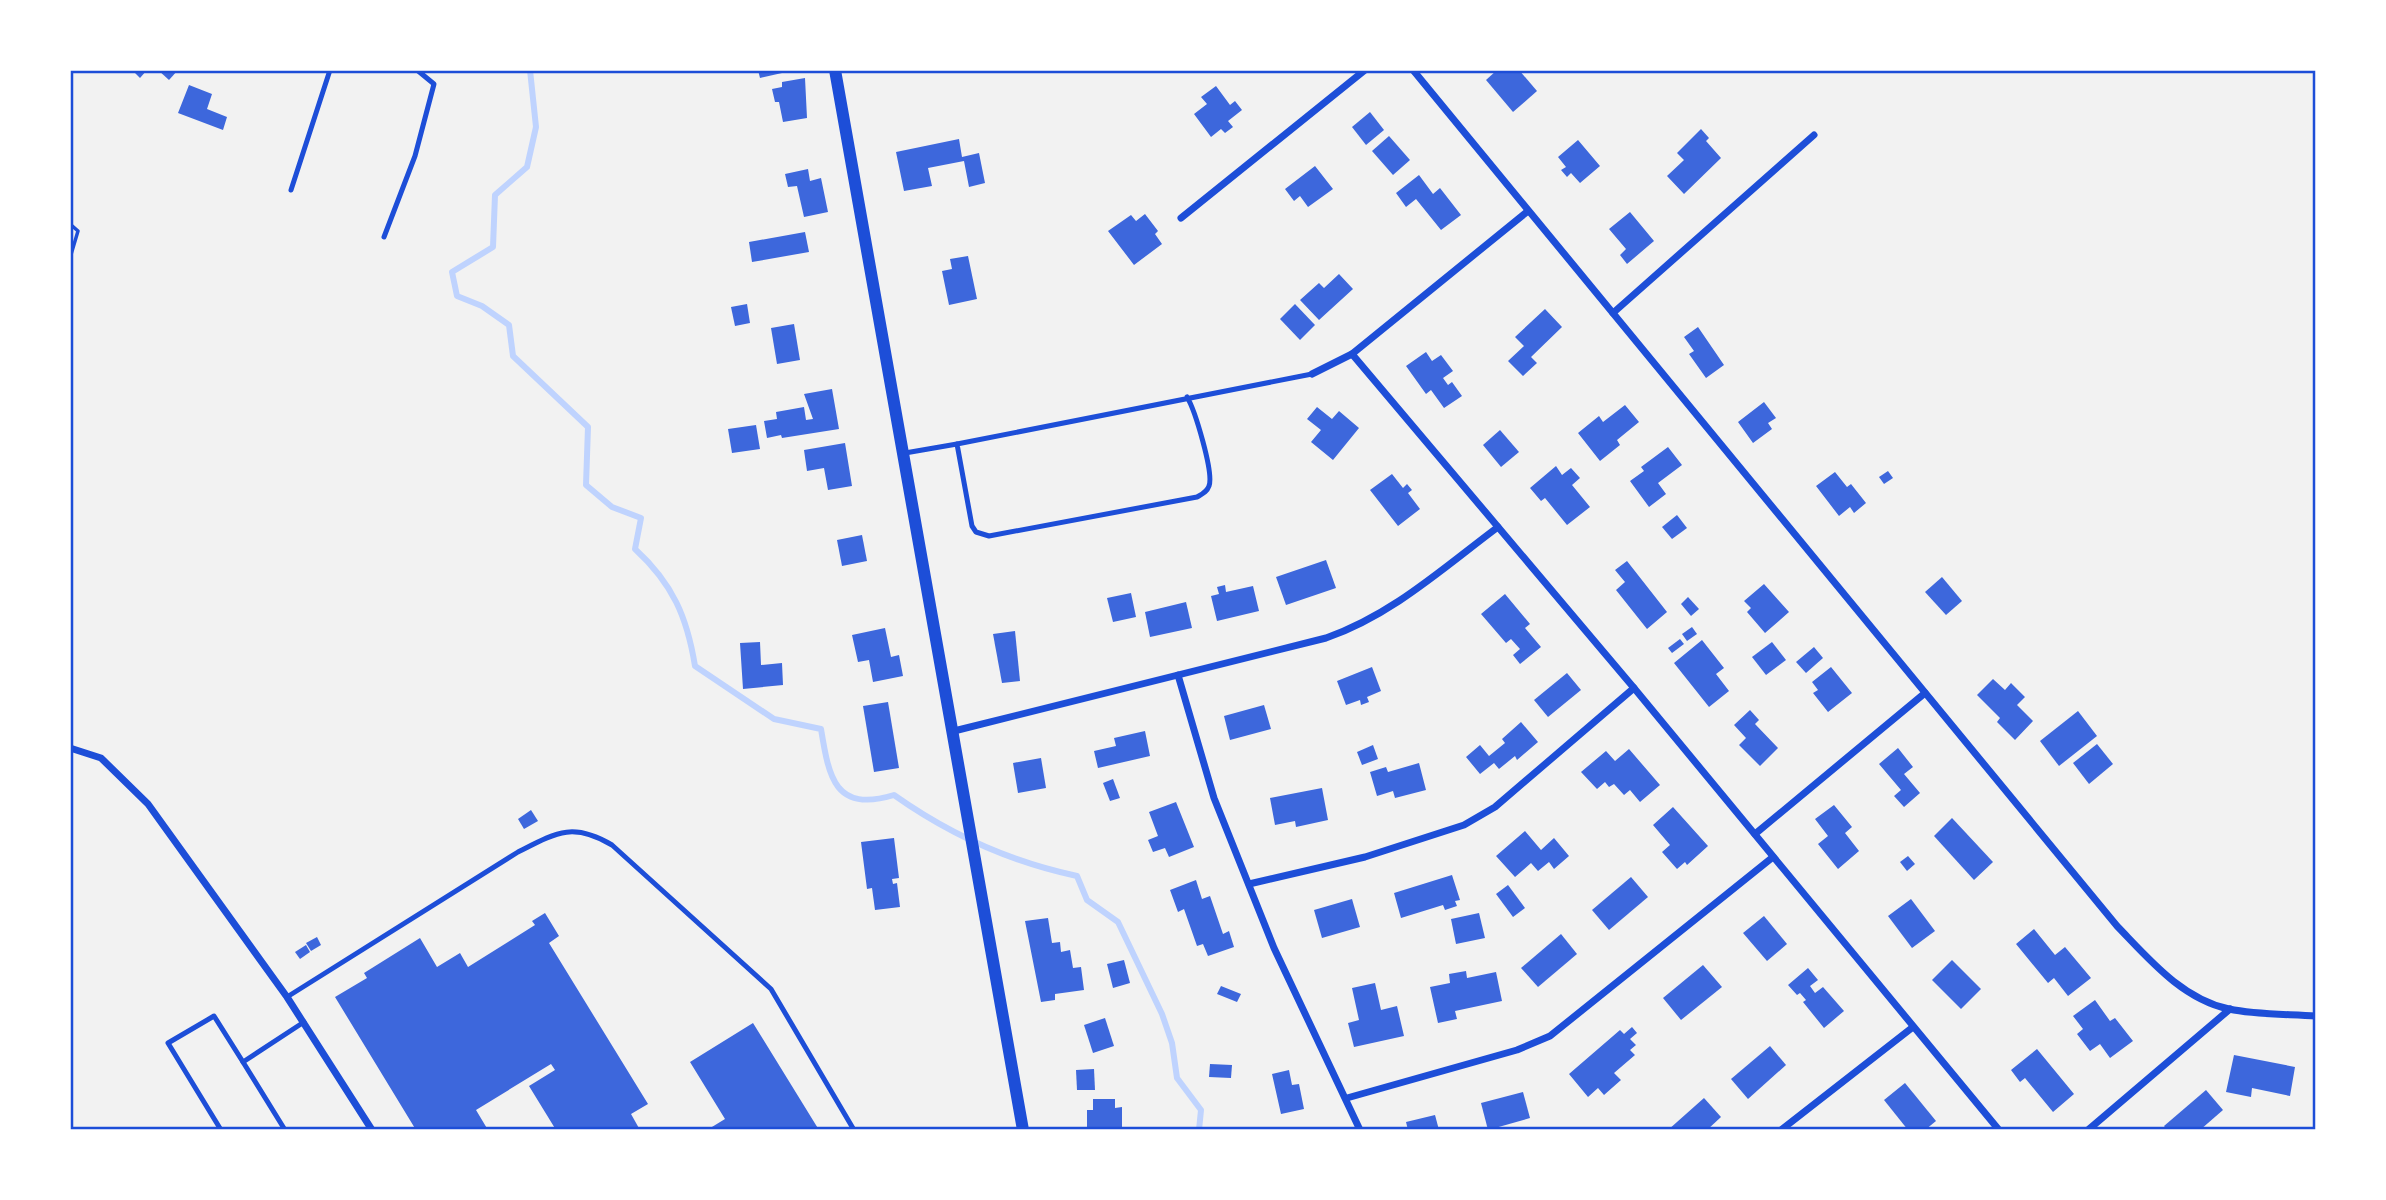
<svg xmlns="http://www.w3.org/2000/svg" width="2386" height="1200" font-family="Spectral,serif">
  <style>
    .lines { fill: none; stroke-linecap: round; stroke-linejoin: round }
    .stream { stroke: #bfd3fe; stroke-width: 6 }
    .building { fill: #3d67dc }
    .path { stroke: #1d4ed8; stroke-width: 3.5 }
    .service { stroke: #1d4ed8; stroke-width: 5 }
    .minor { stroke: #1d4ed8; stroke-width: 7 }
    .tertiary { stroke: #1d4ed8; stroke-width: 12 }
    .neatline { fill: none; stroke: #1d4ed8; stroke-width: 2.5 }
  </style>
  <rect width="100%" height="100%" fill="#f2f2f2"/>
  <g class="lines">
    <path class="stream" d="M530,70L536,127L527,167L495,195L493,247L452,272L457,296L482,306L509,325L513,356L588,427L586,485L612,507L641,518L635,549C673,584 687,617 695,666L774,719L821,729C829,778 835,813 894,795C949,834 1011,862 1077,876L1087,900L1118,922L1162,1014L1172,1043L1177,1078L1201,1110L1199,1130"/>
  </g>
  <g class="building">
    <polygon points="132,70 147,70 140,78"/>
    <polygon points="158,70 178,70 169,80"/>
    <polygon points="758,70 782,70 782,73 760,78"/>
    <polygon points="1497,70 1519,70 1537,91 1513,112 1486,80"/>
    <polygon points="805,78 807,118 783,122 779,102 775,102 772,89 782,87 782,82"/>
    <polygon points="189,85 212,94 207,109 227,117 223,130 178,113"/>
    <polygon points="1216,86 1230,105 1235,101 1242,110 1228,121 1233,127 1225,133 1221,129 1211,137 1194,114 1207,104 1201,97"/>
    <polygon points="1370,112 1384,130 1366,145 1352,127"/>
    <polygon points="1701,129 1709,138 1706,141 1721,158 1684,194 1667,176 1684,160 1677,153"/>
    <polygon points="1389,136 1410,160 1393,175 1372,151"/>
    <polygon points="959,139 962,157 979,153 985,183 969,187 964,161 928,168 932,186 904,191 896,152"/>
    <polygon points="1578,140 1600,166 1580,183 1571,173 1567,177 1561,170 1566,167 1558,157"/>
    <polygon points="1315,166 1333,189 1308,207 1300,196 1294,201 1285,189"/>
    <polygon points="808,169 810,181 821,178 828,212 804,217 797,186 788,187 785,174"/>
    <polygon points="1419,175 1433,194 1440,188 1461,215 1441,230 1416,199 1406,207 1396,193"/>
    <polygon points="1630,212 1654,241 1627,264 1620,255 1626,249 1609,229"/>
    <polygon points="1145,214 1158,231 1155,234 1162,244 1134,265 1108,231 1131,215 1136,221"/>
    <polygon points="805,232 809,252 752,262 749,242"/>
    <polygon points="968,256 977,299 949,305 942,271 952,269 950,259"/>
    <polygon points="1339,274 1353,289 1319,320 1300,300 1319,283 1324,288"/>
    <polygon points="747,304 750,323 735,326 731,307"/>
    <polygon points="1295,304 1315,325 1300,340 1280,319"/>
    <polygon points="1545,309 1562,327 1531,357 1537,363 1523,376 1508,361 1524,346 1515,337"/>
    <polygon points="794,324 800,360 777,364 771,328"/>
    <polygon points="1698,327 1724,365 1706,378 1689,354 1694,351 1684,337"/>
    <polygon points="1426,352 1432,361 1441,355 1453,371 1443,378 1448,385 1452,382 1462,396 1444,408 1431,390 1426,394 1406,366"/>
    <polygon points="832,389 839,429 782,438 781,435 767,438 764,421 777,419 776,412 804,407 806,420 813,419 804,394"/>
    <polygon points="1764,402 1776,418 1768,423 1772,429 1753,443 1738,422"/>
    <polygon points="1625,405 1639,422 1617,440 1620,445 1600,461 1578,433 1599,416 1603,422"/>
    <polygon points="1317,407 1332,419 1339,411 1359,428 1333,460 1311,442 1321,430 1307,419"/>
    <polygon points="756,425 760,449 732,453 728,429"/>
    <polygon points="1500,430 1519,452 1501,467 1483,445"/>
    <polygon points="845,443 852,486 828,490 824,468 807,471 804,450"/>
    <polygon points="1668,447 1682,465 1658,483 1666,494 1649,507 1630,481 1644,471 1641,467"/>
    <polygon points="1556,466 1562,475 1571,468 1580,478 1572,485 1590,507 1567,525 1545,498 1541,501 1530,488"/>
    <polygon points="1888,471 1893,478 1884,484 1879,477"/>
    <polygon points="1835,472 1847,487 1851,484 1866,503 1854,513 1850,507 1839,516 1816,486"/>
    <polygon points="1392,474 1403,488 1407,484 1412,490 1408,493 1420,509 1398,526 1370,490"/>
    <polygon points="1677,515 1687,528 1672,539 1662,527"/>
    <polygon points="862,535 867,561 842,566 837,540"/>
    <polygon points="1326,560 1336,588 1286,605 1276,577"/>
    <polygon points="1627,561 1667,612 1647,629 1616,590 1625,582 1615,570"/>
    <polygon points="1942,577 1962,601 1946,615 1925,592"/>
    <polygon points="1764,584 1789,612 1765,633 1747,612 1751,608 1744,601"/>
    <polygon points="1225,585 1226,592 1253,586 1259,611 1217,621 1211,596 1219,594 1217,587"/>
    <polygon points="1131,593 1136,617 1113,622 1107,598"/>
    <polygon points="1505,594 1530,624 1525,628 1541,647 1520,664 1513,655 1520,649 1511,639 1506,643 1481,614"/>
    <polygon points="1688,597 1699,609 1691,616 1681,604"/>
    <polygon points="1186,602 1192,628 1150,637 1145,612"/>
    <polygon points="1692,627 1697,634 1687,641 1682,634"/>
    <polygon points="885,628 891,657 899,655 903,676 873,682 869,660 858,662 852,635"/>
    <polygon points="1015,631 1020,681 1002,683 993,634"/>
    <polygon points="1680,639 1684,644 1672,653 1668,648"/>
    <polygon points="1702,640 1724,668 1716,674 1729,691 1709,707 1674,663"/>
    <polygon points="760,642 761,665 782,663 783,685 743,689 740,643"/>
    <polygon points="1772,642 1786,660 1766,675 1752,657"/>
    <polygon points="1814,647 1823,658 1806,673 1796,662"/>
    <polygon points="1372,667 1381,691 1367,697 1369,702 1361,705 1360,700 1346,705 1337,681"/>
    <polygon points="1831,667 1852,693 1828,712 1813,693 1818,690 1812,682"/>
    <polygon points="1567,673 1581,690 1548,717 1534,700"/>
    <polygon points="1993,679 2005,690 2011,683 2025,697 2017,705 2033,721 2015,740 1997,722 2000,718 1977,695"/>
    <polygon points="888,702 899,768 874,772 863,706"/>
    <polygon points="1264,705 1271,729 1230,740 1224,716"/>
    <polygon points="1750,710 1759,720 1755,724 1778,748 1760,766 1739,745 1746,738 1734,725"/>
    <polygon points="2078,711 2097,736 2059,766 2040,741"/>
    <polygon points="1521,722 1538,742 1517,760 1515,756 1499,769 1494,763 1480,774 1466,757 1480,745 1489,756 1505,743 1502,739"/>
    <polygon points="1145,731 1150,756 1098,768 1094,751 1116,746 1114,738"/>
    <polygon points="2097,744 2113,764 2089,784 2073,763"/>
    <polygon points="1373,745 1378,759 1362,765 1357,752"/>
    <polygon points="1898,748 1913,767 1904,774 1920,793 1904,807 1894,796 1901,790 1879,764"/>
    <polygon points="1629,749 1660,785 1640,802 1630,790 1624,795 1614,784 1609,787 1605,782 1597,789 1581,772 1606,751 1615,761"/>
    <polygon points="1041,758 1046,788 1018,793 1013,763"/>
    <polygon points="1419,763 1426,790 1395,798 1393,791 1377,796 1370,772 1386,767 1388,772"/>
    <polygon points="1113,779 1120,798 1110,801 1103,783"/>
    <polygon points="1322,788 1328,820 1296,827 1295,821 1275,825 1270,798"/>
    <polygon points="1176,802 1194,847 1169,857 1165,848 1153,852 1148,840 1158,836 1149,812"/>
    <polygon points="1834,805 1852,827 1845,833 1859,851 1838,869 1818,844 1828,836 1815,819"/>
    <polygon points="1673,807 1708,846 1687,865 1685,862 1677,869 1662,852 1670,845 1653,825"/>
    <polygon points="531,810 538,821 524,829 518,819"/>
    <polygon points="1952,818 1993,862 1974,880 1934,836"/>
    <polygon points="1525,831 1541,850 1554,838 1569,856 1554,869 1549,862 1538,871 1531,863 1515,877 1496,856"/>
    <polygon points="894,838 899,878 892,879 893,884 897,883 900,907 875,910 872,888 867,889 861,842"/>
    <polygon points="1908,856 1915,864 1907,871 1900,862"/>
    <polygon points="1452,875 1460,900 1455,901 1457,906 1445,910 1443,905 1401,918 1394,893"/>
    <polygon points="1631,877 1648,897 1609,930 1592,910"/>
    <polygon points="1196,880 1202,899 1210,896 1223,934 1229,931 1234,947 1208,956 1203,944 1197,946 1184,909 1178,912 1170,890"/>
    <polygon points="1508,885 1525,908 1513,917 1496,894"/>
    <polygon points="1352,899 1360,927 1322,938 1314,910"/>
    <polygon points="1911,899 1935,931 1912,948 1888,916"/>
    <polygon points="545,913 559,936 549,943 648,1104 631,1114 640,1130 556,1130 529,1086 555,1070 551,1064 476,1110 488,1130 416,1130 335,997 367,978 364,973 420,938 437,967 460,953 468,967 535,925 532,921"/>
    <polygon points="1479,913 1485,938 1456,944 1451,919"/>
    <polygon points="1764,916 1787,944 1767,961 1743,933"/>
    <polygon points="1048,918 1052,943 1060,942 1061,952 1070,950 1073,968 1081,967 1084,990 1055,994 1055,1000 1041,1002 1025,921"/>
    <polygon points="2034,929 2055,955 2065,947 2091,978 2068,996 2054,978 2048,983 2016,944"/>
    <polygon points="1561,934 1577,954 1538,987 1521,968"/>
    <polygon points="317,937 321,945 311,951 306,943"/>
    <polygon points="306,945 310,952 300,959 295,952"/>
    <polygon points="1124,960 1130,983 1113,988 1107,964"/>
    <polygon points="1952,960 1981,989 1961,1009 1932,980"/>
    <polygon points="1703,965 1722,987 1681,1020 1663,998"/>
    <polygon points="1808,968 1818,980 1810,986 1815,993 1823,987 1844,1011 1824,1028 1803,1002 1806,1000 1800,993 1797,995 1788,985"/>
    <polygon points="1466,971 1467,978 1496,972 1502,1001 1455,1011 1457,1019 1438,1023 1430,987 1450,983 1449,974"/>
    <polygon points="1375,983 1381,1010 1397,1006 1404,1036 1354,1047 1348,1023 1359,1020 1352,988"/>
    <polygon points="1221,986 1241,994 1237,1002 1217,994"/>
    <polygon points="2095,1000 2110,1021 2115,1018 2133,1041 2110,1058 2100,1044 2090,1051 2077,1034 2083,1029 2073,1016"/>
    <polygon points="1105,1018 1114,1046 1093,1053 1084,1025"/>
    <polygon points="753,1023 819,1130 707,1130 725,1119 690,1062"/>
    <polygon points="1632,1027 1637,1033 1630,1039 1636,1045 1630,1050 1635,1055 1614,1073 1621,1080 1604,1095 1598,1088 1588,1097 1569,1074 1620,1030 1624,1034"/>
    <polygon points="1770,1046 1786,1065 1748,1099 1731,1079"/>
    <polygon points="2037,1049 2074,1094 2053,1112 2025,1078 2020,1082 2011,1070"/>
    <polygon points="2234,1055 2295,1067 2290,1096 2252,1088 2251,1097 2226,1092"/>
    <polygon points="1210,1064 1232,1065 1231,1078 1209,1077"/>
    <polygon points="1094,1069 1095,1090 1077,1090 1076,1070"/>
    <polygon points="1289,1070 1292,1085 1299,1084 1304,1109 1281,1114 1272,1074"/>
    <polygon points="1905,1083 1936,1121 1925,1130 1908,1130 1884,1100"/>
    <polygon points="2206,1090 2223,1110 2200,1130 2167,1130 2164,1126"/>
    <polygon points="1523,1092 1530,1118 1488,1130 1481,1103"/>
    <polygon points="1704,1098 1721,1117 1707,1130 1668,1130"/>
    <polygon points="1093,1099 1115,1099 1115,1108 1122,1107 1122,1130 1087,1130 1087,1110 1093,1110"/>
    <polygon points="1435,1115 1439,1130 1408,1130 1406,1122"/>
  </g>
  <g class="lines">
    <polyline class="path" points="70,224 78,231 70,258"/>
    <g class="service">
      <polyline points="291,190 330,70"/>
      <polyline points="384,237 415,156 434,84 417,70"/>
      <path d="M1187,397C1195,410 1214,473 1209,486C1207,492 1202,494 1197,497L989,536L976,532L972,526L957,444L1312,374"/>
      <polyline points="905,453 957,444"/>
      <path d="M287,997L518,852C557,832 573,822 612,845L771,989L854,1130"/>
      <polyline points="243,1062 285,1130"/>
      <polyline points="221,1130 168,1043 214,1016 243,1062 304,1022"/>
    </g>
    <g class="minor">
      <path d="M1413,70L2117,926C2149,959 2182,999 2229,1009C2257,1015 2288,1014 2316,1016"/>
      <polyline points="1181,218 1365,70"/>
      <polyline points="1613,313 1814,135"/>
      <polyline points="1352,354 1634,688 1999,1130"/>
      <polyline points="1312,374 1352,354 1528,211"/>
      <polyline points="1178,675 1214,798 1274,948 1360,1130"/>
      <path d="M954,731L1326,638C1392,615 1443,568 1498,527"/>
      <polyline points="70,748 101,758 148,804 287,997 372,1130"/>
      <polyline points="1755,834 1925,693"/>
      <polyline points="1249,884 1365,857 1464,825 1495,807 1634,688"/>
      <polyline points="1347,1098 1517,1050 1550,1036 1773,857"/>
      <polyline points="1781,1130 1913,1027"/>
      <polyline points="2088,1130 2230,1009"/>
    </g>
    <polyline class="tertiary" points="835,70 1023,1130"/>
  </g>
  <rect width="2386" height="1200" fill="none" stroke="#ffffff" stroke-width="144"/>
  <rect x="72" y="72" width="2242" height="1056" class="neatline"/>
</svg>
